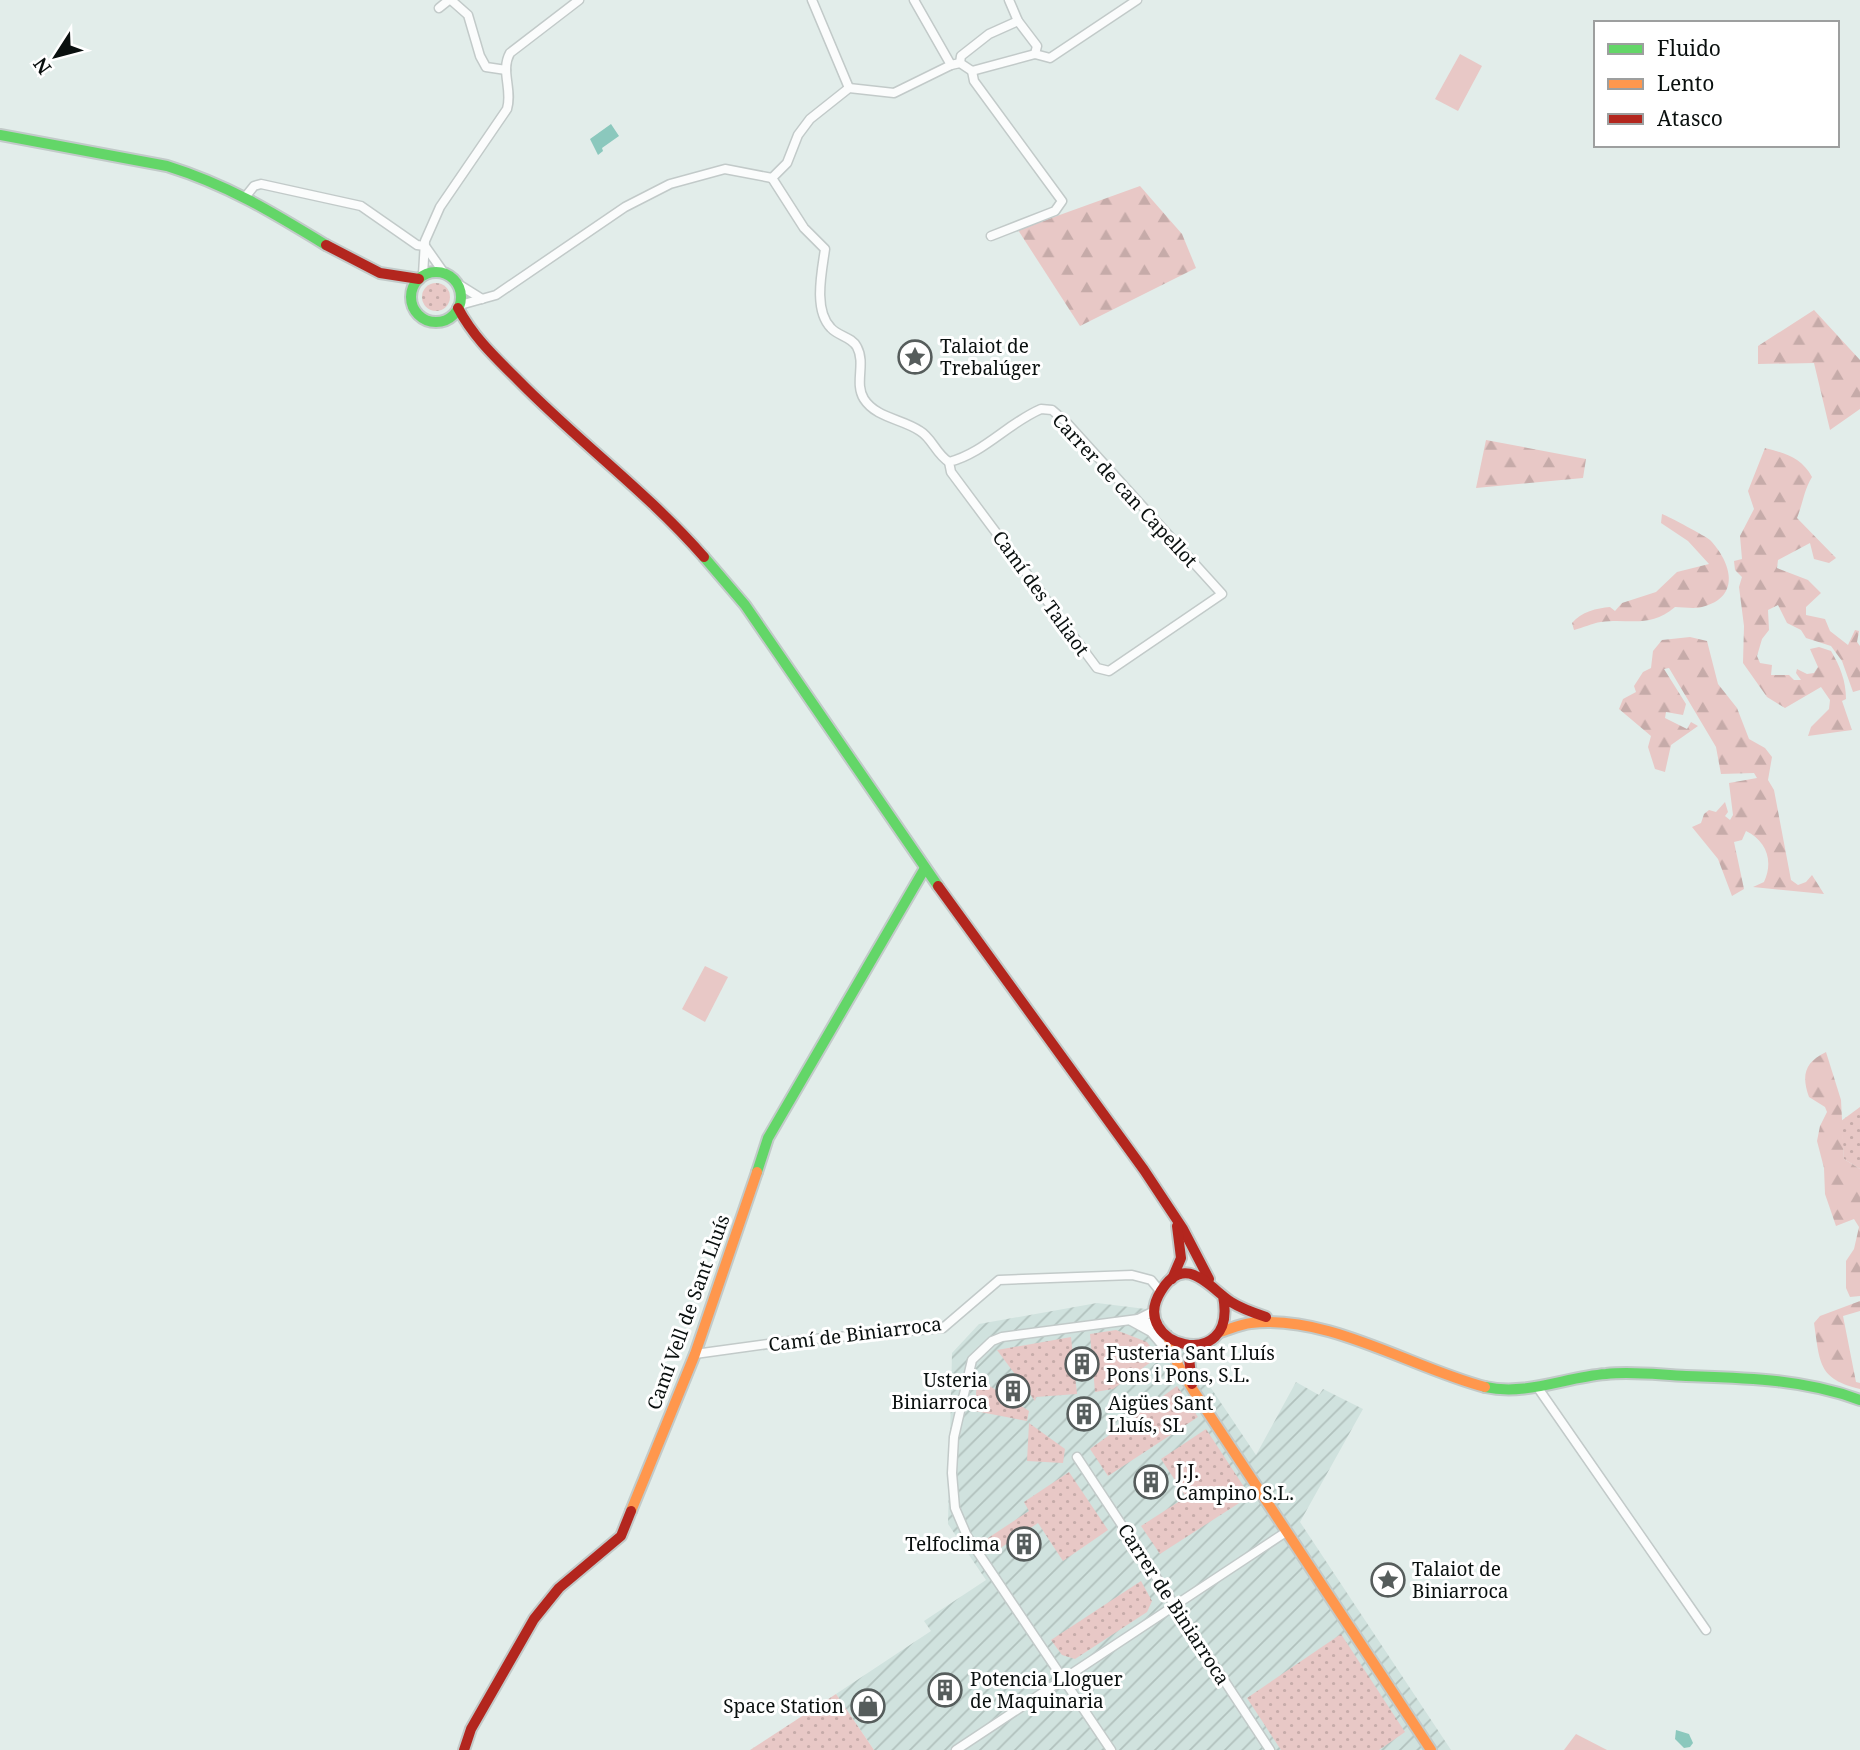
<svg xmlns="http://www.w3.org/2000/svg" width="1860" height="1750" font-family="'Noto Serif',serif">
  <style>
    .industrial { fill: url(#industrial-furrows) }
    .grass { fill: url(#grass-dots) }
    .forest { fill: url(#forest-firs) }
    .park { fill: #e8c8c6 }
    .water { fill: #8bc8bd }
    .lines { fill: none; stroke-linecap: round; stroke-linejoin: round }
    .street-casing { stroke: #c2cac9; stroke-width: 11 }
    .fast-casing { stroke: #c2cac9; stroke-width: 14 }
    .slow-casing { stroke: #c2cac9; stroke-width: 14 }
    .jam-casing { stroke: #c2cac9; stroke-width: 14 }
    .street { stroke: #fbfcfc; stroke-width: 8 }
    .fast { stroke: #63d668; stroke-width: 10 }
    .slow { stroke: #ff974d; stroke-width: 10 }
    .jam { stroke: #b3261e; stroke-width: 10 }
    .labels { text-anchor: middle; dominant-baseline: central; stroke-width: 6; stroke-linejoin: round; paint-order: stroke }
    .poi-label { font-size: 19px; fill: #0a100f; stroke: #fff; text-anchor: start }
    .street-label { font-size: 19px; fill: #0a100f; stroke: #fff }
  </style>
  <defs>
    <pattern id="industrial-furrows" width="10" height="10" patternUnits="userSpaceOnUse" patternTransform="scale(1.75)"><rect width="10" height="10" fill="#d0e2de"/><path d="M-1 1l2-2M0 10L10 0M9 11l2-2" fill="none" stroke="#b1c1bd"/></pattern>
    <pattern id="grass-dots" width="8" height="8" patternUnits="userSpaceOnUse" patternTransform="scale(1.75)"><rect width="8" height="8" fill="#e8c8c6"/><path d="M2 2h.1M6 6h.1" fill="none" stroke="#c6aba9" stroke-width="1.8" stroke-linecap="round"/></pattern>
    <pattern id="forest-firs" width="22" height="20" patternUnits="userSpaceOnUse" patternTransform="scale(1.75)"><rect width="22" height="20" fill="#e8c8c6"/><path d="M5 1l3.5 6h-7zM16 11l3.5 6h-7z" fill="#c6aba9"/></pattern>
  </defs>
  <rect width="100%" height="100%" fill="#e2edea"/>
  <polygon class="industrial" points="1097,1303 1154,1310 1174,1333 1256,1455 1296,1382 1319,1395 1323,1389 1363,1409 1300,1522 1451,1750 874,1750 836,1694 931,1631 924,1621 986,1580 948,1524 952,1353 979,1324"/>
  <g class="grass">
    <circle cx="436" cy="297" r="14"/>
    <polygon points="1860,1107 1860,1169 1844,1159 1841,1121"/>
    <polygon points="1116,1330 1147,1342 1158,1357 1113,1389 1095,1392 1090,1334"/>
    <polygon points="1071,1337 1077,1394 1036,1397 1035,1401 997,1350"/>
    <polygon points="977,1378 1029,1411 1027,1421 975,1411"/>
    <polygon points="1177,1386 1198,1417 1108,1476 1090,1449"/>
    <polygon points="1029,1423 1065,1449 1063,1463 1027,1461"/>
    <polygon points="1206,1429 1250,1496 1160,1554 1141,1526 1186,1497 1161,1459"/>
    <polygon points="1069,1472 1108,1530 1063,1561 1038,1523 993,1553 985,1540 1029,1511 1024,1502"/>
    <polygon points="1141,1581 1152,1601 1147,1612 1075,1659 1062,1655 1051,1640"/>
    <polygon points="1341,1634 1405,1732 1379,1750 1281,1750 1247,1698"/>
    <polygon points="836,1694 874,1750 750,1750"/>
  </g>
  <g class="forest">
    <polygon points="1140,186 1182,234 1196,268 1080,326 1018,230"/>
    <polygon points="1814,310 1860,360 1860,409 1830,430 1814,363 1758,364 1758,346"/>
    <polygon points="1486,440 1586,459 1583,478 1476,488"/>
    <path d="M1765,448C1785,453 1802,458 1812,477C1804,490 1803,503 1797,518L1836,558L1829,563L1814,559L1810,543L1778,560L1777,568L1808,580L1821,593L1806,607V615L1825,619L1830,631L1848,645L1855,630L1859,631L1857,642L1860,646V690L1853,692L1842,661L1831,646L1806,638L1801,630L1787,623L1778,605L1768,610L1769,630L1762,639L1757,656L1760,663L1772,665L1771,675H1789L1794,680H1801L1796,673L1797,669L1807,674L1814,673L1818,667L1810,649L1819,647L1831,651C1840,666 1846,681 1846,699L1842,701L1852,730L1808,736L1811,727L1829,709L1830,700L1821,687L1785,708L1767,697L1743,663L1744,626L1739,587L1742,577L1735,570L1734,561L1742,559L1740,536L1754,509L1748,491Z"/>
    <path d="M1662,514C1670,517 1705,536 1710,540C1731,562 1742,597 1702,607C1694,609 1683,607 1675,607C1649,629 1630,618 1601,622C1592,623 1583,628 1574,630L1572,623C1581,612 1597,608 1610,607L1615,611L1622,603L1656,592L1677,572L1709,564L1688,541L1661,523Z"/>
    <path d="M1690,637L1707,641L1718,684L1737,708L1749,739L1765,748L1772,757L1768,780L1774,790L1791,880L1798,885L1806,882L1812,875L1824,894L1753,887L1764,882C1774,860 1766,841 1746,831L1742,840L1734,842L1744,889L1732,896L1718,859L1692,827L1701,823L1704,814L1709,810L1716,812L1725,802L1728,812L1725,816L1730,820L1733,815L1729,783L1757,778L1754,773L1721,774L1716,747L1669,668L1664,669L1686,704L1683,715L1666,712L1665,718L1687,729L1691,722L1698,726L1671,745L1665,772L1655,769L1648,747L1651,736L1619,709L1623,699L1636,692L1634,686L1643,672L1651,668L1653,651L1662,640Z"/>
    <path d="M1826,1052L1841,1100L1844,1159L1860,1169V1296L1850,1297L1846,1288V1261L1854,1249L1859,1227L1854,1219L1836,1226L1825,1194L1824,1168L1817,1141L1820,1126L1827,1112L1825,1107L1809,1097C1801,1075 1805,1062 1826,1052Z"/>
    <path d="M1860,1301V1311L1843,1316L1856,1382L1860,1383V1389C1818,1379 1820,1363 1814,1323L1820,1316Z"/>
  </g>
  <g class="park">
    <polygon points="1460,54 1482,66 1458,111 1435,99"/>
    <polygon points="705,966 728,977 705,1022 682,1009"/>
    <polygon points="1576,1734 1607,1750 1564,1750"/>
  </g>
  <g class="water">
    <polygon points="611,124 619,136 602,148 603,151 598,155 590,139"/>
    <polygon points="1676,1730 1689,1734 1693,1743 1690,1747 1684,1748 1675,1739"/>
  </g>
  <g class="lines">
    <defs>
      <g id="street">
        <polyline points="451,0 468,15 480,56 486,67 506,70"/>
        <polyline points="812,0 849,88"/>
        <polyline points="914,0 951,65"/>
        <polyline points="1009,0 1018,21 1037,46 1035,54"/>
        <polyline points="439,8 449,0"/>
        <polyline points="960,63 961,56 989,34 1018,21"/>
        <polyline points="972,71 974,81 1062,201 1055,211 991,236"/>
        <polyline points="772,178 787,163 798,135 810,119 849,88 894,93 951,65 960,63 972,71 1035,54 1050,58 1137,0"/>
        <path d="M772,178L804,228L825,249C822,271 813,310 831,328C838,336 852,337 857,347C866,364 854,383 864,399C876,418 903,419 920,431C932,438 936,454 949,462"/>
        <polyline points="246,196 254,186 261,184 361,206 417,245 425,246 444,273"/>
        <path d="M423,275L425,241L440,207L507,109C513,90 500,71 510,53L579,0"/>
        <polyline points="458,284 482,299"/>
        <polyline points="460,305 496,295 625,207 670,184 725,169 772,178"/>
        <path d="M1041,409L1052,410L1066,422L1222,594L1109,671L1097,668L951,472L949,462C984,453 1008,423 1041,409Z"/>
        <polyline points="1154,1311 1138,1319 1158,1326"/>
        <polyline points="1131,1321 1151,1332 1173,1358"/>
        <polyline points="695,1354 790,1341 943,1328 999,1280 1132,1275 1151,1280 1160,1291"/>
        <polyline points="1538,1388 1706,1630"/>
        <polyline points="1077,1457 1270,1750"/>
        <polyline points="956,1750 1286,1532"/>
        <polyline points="1111,1750 967,1536 955,1508 952,1473 954,1437 972,1360 992,1341 1002,1337 1138,1319"/>
      </g>
      <g id="fast">
        <path d="M0,135L167,166C228,185 272,212 326,245"/>
        <circle cx="436" cy="297" r="25"/>
        <polyline points="704,557 745,605 938,886"/>
        <polyline points="757,1172 768,1138 925,868"/>
        <path d="M1485,1387C1527,1396 1565,1377 1606,1374C1633,1371 1660,1375 1686,1376C1746,1378 1804,1379 1860,1400"/>
      </g>
      <g id="slow">
        <path d="M1220,1332C1230,1329 1241,1324 1251,1323C1328,1314 1412,1368 1485,1387"/>
        <polyline points="1169,1339 1178,1365 1193,1390 1431,1750"/>
        <polyline points="631,1511 695,1354 757,1172"/>
      </g>
      <g id="jam">
        <polyline points="326,245 380,273 419,279"/>
        <path d="M458,308C474,338 496,358 520,382C579,442 648,493 704,557"/>
        <polyline points="938,886 1144,1170 1183,1229 1209,1279"/>
        <polyline points="1172,1279 1181,1258 1177,1226"/>
        <path d="M1223,1296C1239,1376 1126,1346 1161,1291C1185,1252 1209,1287 1231,1302C1242,1309 1254,1313 1266,1317"/>
        <polyline points="1192,1384 1189,1358 1201,1345"/>
        <polyline points="464,1750 471,1729 534,1619 559,1588 621,1536 631,1511"/>
      </g>
    </defs>
    <use href="#street" class="street-casing"/>
    <use href="#fast" class="fast-casing"/>
    <use href="#slow" class="slow-casing"/>
    <use href="#jam" class="jam-casing"/>
    <use href="#street" class="street"/>
    <use href="#fast" class="fast"/>
    <use href="#slow" class="slow"/>
    <use href="#jam" class="jam"/>
  </g>
  <defs>
    <symbol id="sight-ring" viewBox="-11 -11 22 22"><circle r="9.5" fill="#fff" stroke="#565d5c" stroke-width="1.5"/><path d="M0-6L1.8-2.2L6-1.7L2.9 1.2L3.7 5.4L0 3.3L-3.7 5.4L-2.9 1.2L-6-1.7L-1.8-2.2Z" fill="#565d5c"/></symbol>
    <symbol id="building-ring" viewBox="-11 -11 22 22"><circle r="9.5" fill="#fff" stroke="#565d5c" stroke-width="1.5"/><path d="M-4-6H4V6H1V3H-1V6H-4ZM-2.5-4.3h1.7v1.8h-1.7ZM.8-4.3h1.7v1.8H.8ZM-2.5-1h1.7V.8h-1.7ZM.8-1h1.7V.8H.8Z" fill="#565d5c"/></symbol>
    <symbol id="shop-ring" viewBox="-11 -11 22 22"><circle r="9.5" fill="#fff" stroke="#565d5c" stroke-width="1.5"/><path d="M-5-2.5h2.3a2.7 3.5 0 0 1 5.4 0H5L5.5 6h-11ZM-1.5-2.5h3a1.5 2.3 0 0 0-3 0Z" fill="#565d5c"/></symbol>
  </defs>
  <g fill-rule="evenodd">
    <use href="#sight-ring" x="896" y="338" width="38" height="38"/>
    <use href="#building-ring" x="1063" y="1345" width="38" height="38"/>
    <use href="#building-ring" x="994" y="1372" width="38" height="38"/>
    <use href="#building-ring" x="1065" y="1395" width="38" height="38"/>
    <use href="#building-ring" x="1132" y="1463" width="38" height="38"/>
    <use href="#building-ring" x="1005" y="1525" width="38" height="38"/>
    <use href="#sight-ring" x="1369" y="1561" width="38" height="38"/>
    <use href="#building-ring" x="926" y="1671" width="38" height="38"/>
    <use href="#shop-ring" x="849" y="1687" width="38" height="38"/>
  </g>
  <g class="labels">
    <g class="poi-label">
      <text x="940" y="346">Talaiot de<tspan x="940" dy="22">Trebalúger</tspan></text>
      <text x="1106" y="1353">Fusteria Sant Lluís<tspan x="1106" dy="22">Pons i Pons, S.L.</tspan></text>
      <text x="988" y="1380" text-anchor="end">Usteria<tspan x="988" dy="22">Biniarroca</tspan></text>
      <text x="1108" y="1403">Aigües Sant<tspan x="1108" dy="22">Lluís, SL</tspan></text>
      <text x="1176" y="1471">J.J.<tspan x="1176" dy="22">Campino S.L.</tspan></text>
      <text x="1000" y="1544" text-anchor="end">Telfoclima</text>
      <text x="1412" y="1569">Talaiot de<tspan x="1412" dy="22">Biniarroca</tspan></text>
      <text x="970" y="1679">Potencia Lloguer<tspan x="970" dy="22">de Maquinaria</tspan></text>
      <text x="844" y="1706" text-anchor="end">Space Station</text>
    </g>
    <g class="street-label">
      <text transform="translate(1125 490) rotate(47)">Carrer de can Capellot</text>
      <text transform="translate(1041 593) rotate(54)">Camí des Taliaot</text>
      <text transform="translate(688 1312) rotate(-70)">Camí Vell de Sant Lluís</text>
      <text transform="translate(855 1334) rotate(-7)">Camí de Biniarroca</text>
      <text transform="translate(1174 1604) rotate(57)">Carrer de Biniarroca</text>
    </g>
  </g>
  <rect x="1594" y="21" width="245" height="126" fill="#ffffff" stroke="#9d9f9f" stroke-width="2"/>
  <rect x="1608" y="44" width="35" height="10" fill="#63d668" stroke="#9d9f9f" stroke-width="2"/>
  <text x="1657" y="56" font-size="21" fill="#0a100f">Fluido</text>
  <rect x="1608" y="79" width="35" height="10" fill="#ff974d" stroke="#9d9f9f" stroke-width="2"/>
  <text x="1657" y="91" font-size="21" fill="#0a100f">Lento</text>
  <rect x="1608" y="114" width="35" height="10" fill="#b3261e" stroke="#9d9f9f" stroke-width="2"/>
  <text x="1657" y="126" font-size="21" fill="#0a100f">Atasco</text>
  <g transform="translate(56 56) rotate(234)" stroke="#ffffff" stroke-width="5" paint-order="stroke">
  <path d="M0-5L12 26L0 18L-12 26Z" fill="#0a100f"/>
  <text y="-10" font-size="19" font-weight="bold" text-anchor="middle" fill="#0a100f">N</text>
  </g>
</svg>
